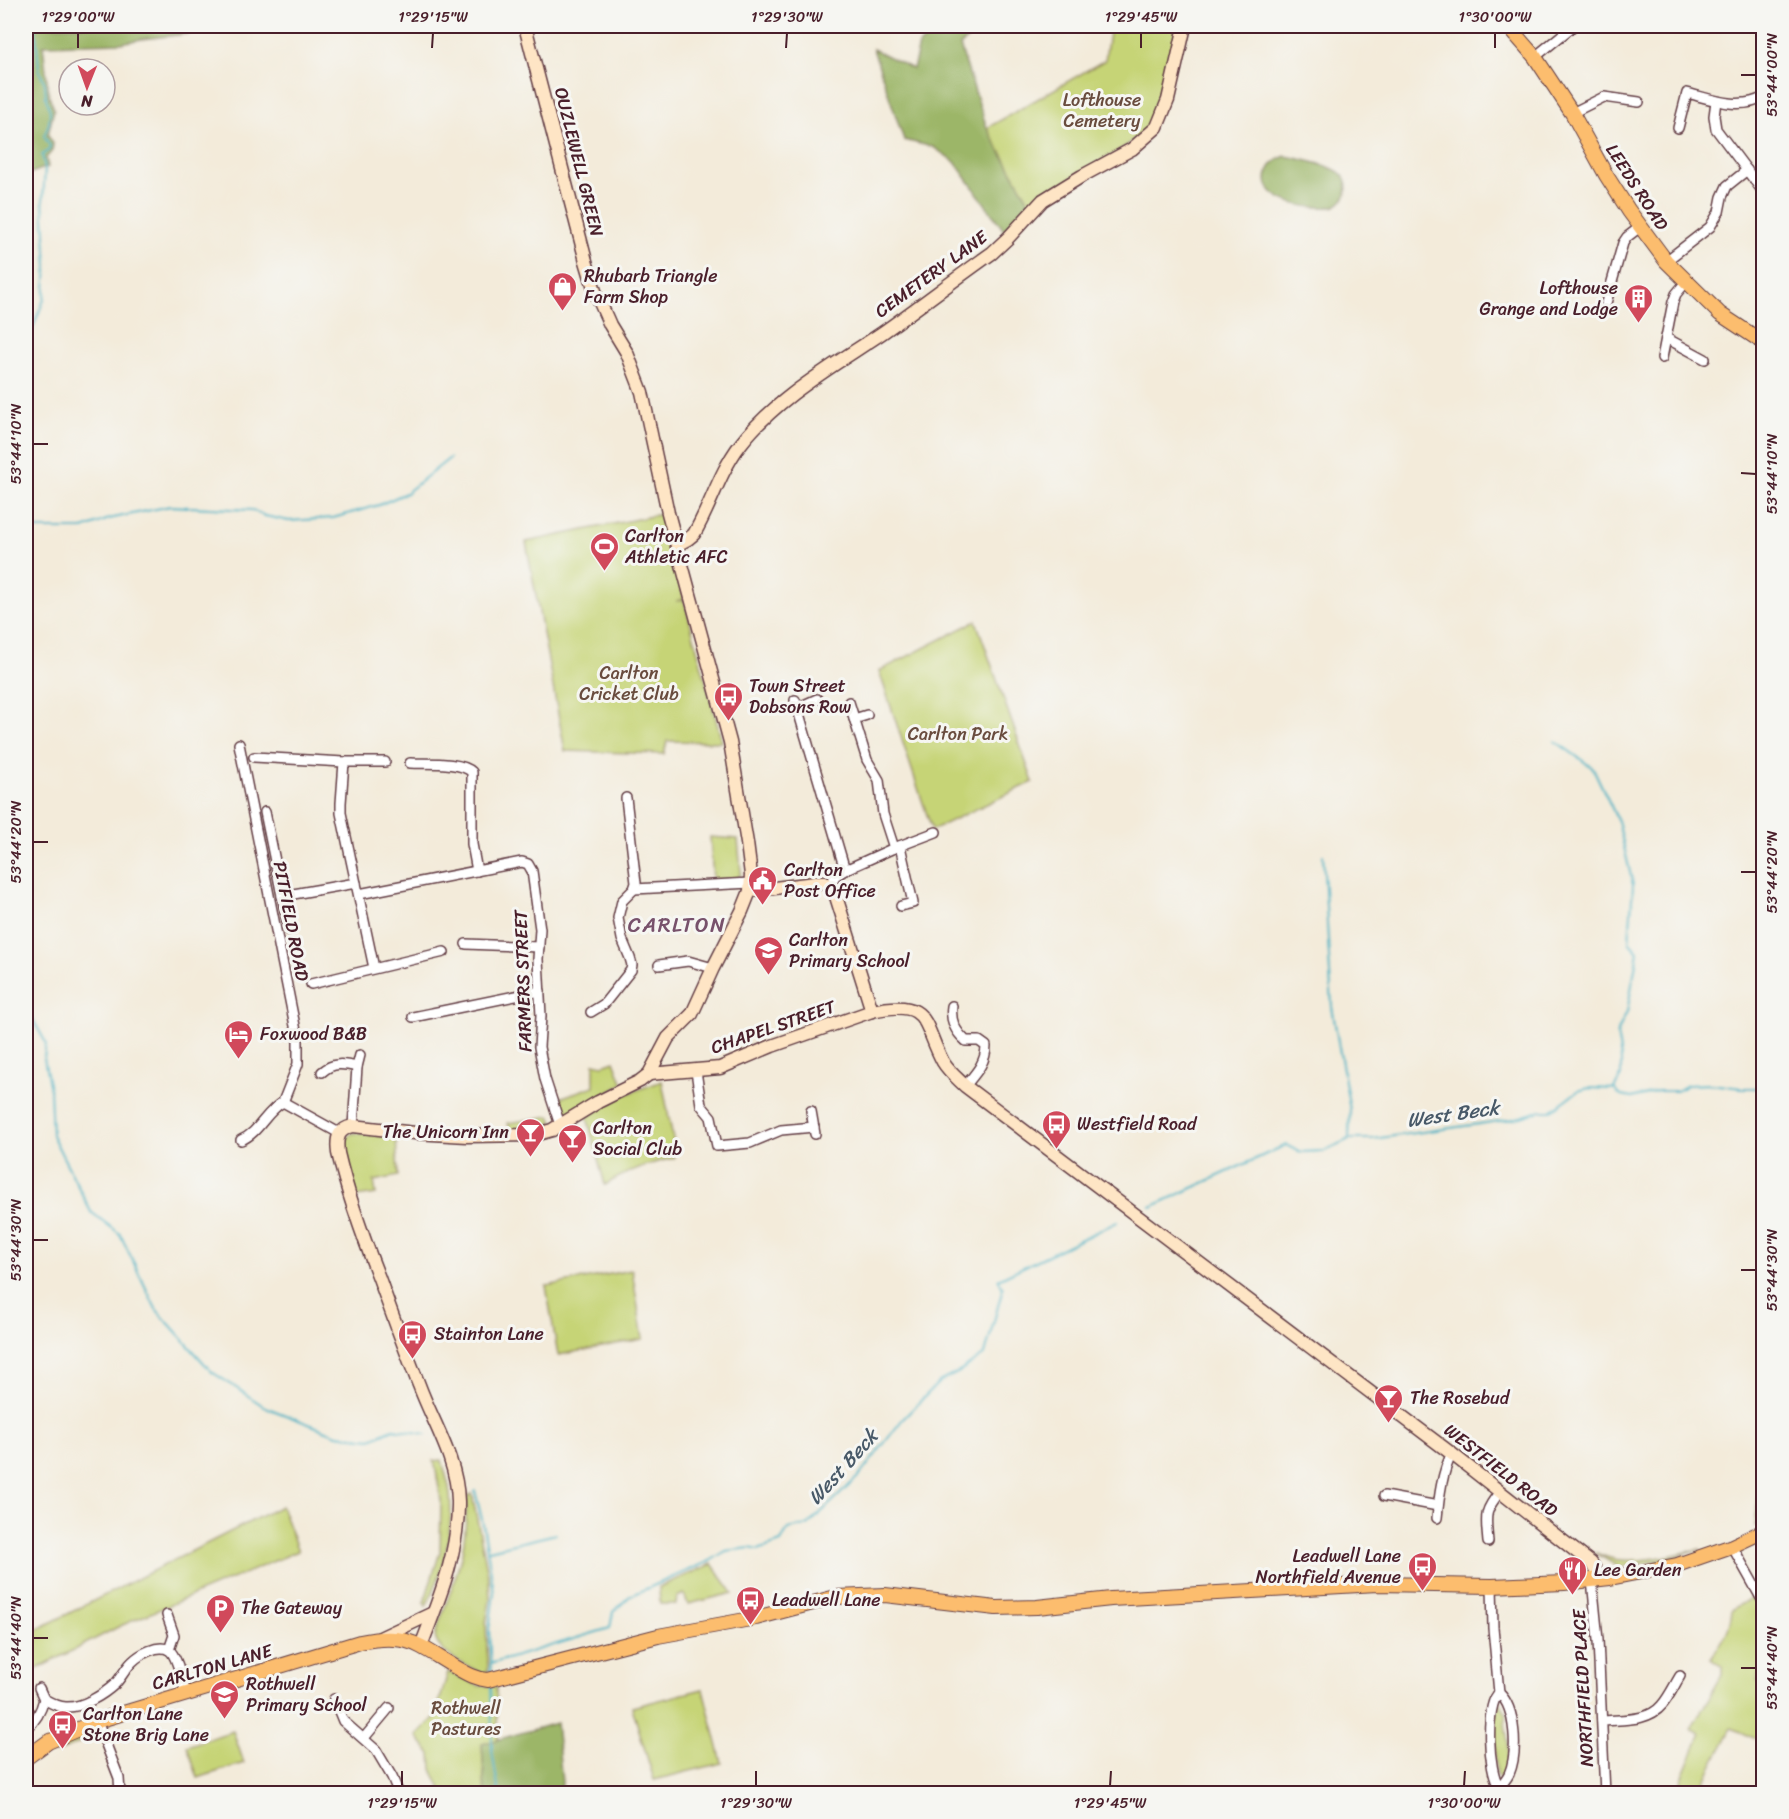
<svg xmlns="http://www.w3.org/2000/svg" width="1789" height="1819" font-family="Sriracha,sans-serif">
  <style>
    .green { fill: #c6d476; stroke: #887a50; stroke-width: 1.5 }
    .forest { fill: #9cb667; stroke: #736a49; stroke-width: 1.5 }
    .lines { fill: none; stroke-linecap: round; stroke-linejoin: round }
    .stream { stroke: #46b1c4; stroke-width: 2 }
    .street-casing { stroke: #633e45; stroke-width: 12 }
    .secondary-casing { stroke: #633e45; stroke-width: 15 }
    .primary-casing { stroke: #633e45; stroke-width: 16 }
    .street { stroke: #fff; stroke-width: 9 }
    .secondary { stroke: #fee5c5; stroke-width: 12 }
    .primary { stroke: #fcbd6e; stroke-width: 14 }
    .ticks { fill: none; stroke: #4a1f2b; stroke-width: 2 }
    .labels { text-anchor: middle; dominant-baseline: central; stroke-width: 6; stroke-linejoin: round; paint-order: stroke }
    .park-label { font-size: 18px; fill: #694c3e; stroke: #f6f6f2 }
    .street-label { font-size: 18px; fill: #4a1f2b; stroke: #f6f6f2 }
    .poi-label { font-size: 18px; fill: #4a1f2b; stroke: #f6f6f2; text-anchor: start }
    .water-label { font-size: 20px; font-style: italic; fill: #485968; stroke: #f6f6f2 }
    .quarter-label { font-size: 21px; letter-spacing: 1.5px; fill: #77516b; stroke: #f6f6f2 }
    .neatline { fill: none; stroke: #4a1f2b; stroke-width: 2 }
    .ticks-label { font-size: 15px; text-anchor: middle; fill: #4a1f2b }
  </style>
  <rect width="100%" height="100%" fill="#f6f6f2"/>
  <filter id="ink" filterUnits="userSpaceOnUse"><feTurbulence type="fractalNoise" baseFrequency=".0167" numOctaves="2"/><feDisplacementMap in="SourceGraphic" scale="12" xChannelSelector="R" yChannelSelector="G"/><feConvolveMatrix kernelMatrix="1 2 1 2 8 2 1 2 1" color-interpolation-filters="sRGB"/></filter>
  <filter id="wash" filterUnits="userSpaceOnUse"><feTurbulence type="fractalNoise" baseFrequency=".008" numOctaves="4" result="noise"/><feDisplacementMap in="SourceGraphic" scale="24" xChannelSelector="R" yChannelSelector="G"/><feGaussianBlur stdDeviation="1.35" result="paint"/><feColorMatrix in="noise" values="0 0 0 0 0 0 0 0 0 0 0 0 0 0 0 0 0 1.4 0 .05"/><feComposite in="paint" operator="in"/></filter>
  <g filter="url(#wash)">
    <rect width="100%" height="100%" fill="#f3ebda"/>
    <g class="green">
      <polygon points="1110,26 1179,26 1165,91 1152,125 1126,146 1031,205 987,128 1105,60"/>
      <polygon points="662,514 684,599 676,601 684,600 722,742 667,741 664,754 565,751 526,542"/>
      <polygon points="976,621 1033,782 932,830 879,671"/>
      <polygon points="710,837 738,839 741,873 738,878 713,880"/>
      <polygon points="614,1061 623,1084 566,1117 557,1099 594,1086 594,1063 603,1065"/>
      <path d="M662,1081L674,1144V1158C646,1164 630,1170 605,1185L587,1117L624,1095Z"/>
      <polygon points="550,1116 553,1122 545,1128 511,1133 508,1123"/>
      <polygon points="353,1133 396,1137 398,1176 374,1181 376,1194 356,1197 344,1145 345,1139"/>
      <polygon points="632,1270 643,1339 558,1355 546,1286"/>
      <path d="M442,1460C444,1469 447,1478 449,1487C455,1523 444,1574 426,1606L424,1603L440,1552L441,1500L435,1465L433,1461Z"/>
      <polygon points="1763,1462 1763,1522 1755,1526"/>
      <path d="M472,1494L489,1579L490,1600L486,1623L488,1671L483,1674C469,1666 435,1653 435,1635C444,1608 456,1581 462,1553C466,1535 466,1515 467,1496Z"/>
      <polygon points="281,1506 298,1551 120,1626 35,1670 26,1654 26,1635"/>
      <path d="M1701,1549L1664,1560L1621,1567L1617,1566L1594,1552C1603,1556 1612,1560 1621,1560C1647,1562 1676,1554 1701,1549Z"/>
      <polygon points="712,1564 733,1593 688,1604 684,1594 677,1597 676,1604 660,1604 659,1587"/>
      <path d="M1752,1597L1763,1612V1664L1757,1681L1763,1685V1743L1732,1728L1698,1793H1676L1701,1734L1691,1729L1722,1675V1666L1711,1658C1722,1642 1731,1630 1732,1610Z"/>
      <polygon points="448,1672 479,1686 496,1686 498,1740 482,1744 485,1793 443,1793 432,1769 431,1754 417,1736 435,1717"/>
      <polygon points="703,1689 722,1763 654,1780 632,1707"/>
      <path d="M1500,1701L1507,1715C1503,1724 1507,1732 1508,1743C1508,1754 1507,1771 1500,1779L1496,1774C1495,1749 1492,1726 1498,1702Z"/>
      <polygon points="90,1731 95,1736 56,1753 53,1746"/>
      <polygon points="233,1731 244,1763 198,1778 187,1746"/>
    </g>
    <g class="forest">
      <polygon points="26,26 237,26 202,32 142,39 121,43 43,45 49,96 54,109 48,135 53,144 52,151 46,158 48,167 31,173 26,172"/>
      <polygon points="940,26 981,26 960,46 987,128 1031,205 1006,233 955,162 933,147 904,140 873,49 913,69 919,45"/>
      <path d="M1286,156C1303,160 1323,163 1339,172C1351,180 1349,200 1335,206C1330,208 1323,207 1317,207C1303,207 1285,203 1274,194C1258,181 1269,161 1286,156Z"/>
      <polygon points="556,1723 562,1782 561,1793 485,1793 482,1744"/>
    </g>
    <g class="lines">
      <g class="stream">
        <polyline points="26,346 44,299 47,267 43,201 45,168 42,155 49,150 50,146 44,136 49,123 50,111 46,98 45,84 39,69 35,26"/>
        <polyline points="26,529 83,529 109,519 170,506 252,510 265,516 289,521 333,518 379,505 406,493 450,458"/>
        <polyline points="1555,741 1593,768 1618,821 1633,885 1629,942 1638,952 1627,1012 1617,1033 1621,1059 1621,1076 1614,1089"/>
        <polyline points="1323,855 1332,1007 1350,1110 1349,1138"/>
        <polyline points="26,1007 46,1043 44,1058 50,1090 52,1135 91,1212 120,1234 156,1309 212,1372 265,1407 337,1435 371,1439 393,1429 426,1434"/>
        <polyline points="1151,1207 1286,1145 1301,1152 1325,1151 1349,1139 1373,1139 1514,1119 1540,1111 1551,1111 1578,1091 1589,1088 1614,1089 1621,1096 1632,1098 1658,1091 1677,1091 1687,1085 1711,1084 1741,1088 1764,1088"/>
        <polyline points="475,1491 483,1524 494,1592 489,1629 491,1675"/>
        <polyline points="489,1550 556,1534"/>
        <polyline points="490,1664 610,1628 613,1612 630,1596 710,1561 726,1551 750,1548 758,1550 781,1542 788,1529 808,1525 860,1475 902,1420 939,1382 959,1372 985,1354 1003,1288 998,1279 1117,1222"/>
        <polyline points="491,1684 492,1751 499,1794"/>
      </g>
    </g>
  </g>
  <g filter="url(#ink)">
    <g class="lines">
      <defs>
        <g id="street">
          <polyline points="1535,57 1573,26"/>
          <polyline points="1716,101 1714,116 1716,129 1764,193"/>
          <polyline points="1572,113 1604,97 1639,102"/>
          <path d="M1678,128L1687,93C1711,99 1740,111 1764,97"/>
          <polyline points="1666,261 1710,227 1719,212 1722,197 1727,186 1747,170"/>
          <polyline points="1606,303 1623,243 1627,237 1640,227"/>
          <polyline points="1666,338 1705,359"/>
          <polyline points="1662,358 1673,302 1676,294 1686,282"/>
          <polyline points="795,700 845,870"/>
          <polyline points="849,702 867,760 879,780 883,814 894,848"/>
          <polyline points="797,708 817,699"/>
          <polyline points="854,719 867,715"/>
          <polyline points="239,744 298,1041 298,1064 283,1102"/>
          <polyline points="254,757 344,762 385,762"/>
          <polyline points="344,762 341,803 341,813 374,968"/>
          <path d="M410,763C426,764 461,761 472,772V844L477,871"/>
          <polyline points="265,812 289,930"/>
          <polyline points="900,846 913,903 901,906"/>
          <polyline points="831,884 835,876 845,870 894,848 936,832"/>
          <polyline points="634,889 751,883"/>
          <polyline points="359,894 522,862 528,864 532,871 540,929 538,959 541,1016 539,1047 545,1079 560,1125"/>
          <polyline points="282,896 356,883"/>
          <polyline points="466,944 539,947"/>
          <polyline points="659,965 688,961 713,968"/>
          <polyline points="311,984 444,952"/>
          <path d="M952,1006C950,1021 955,1031 966,1041H979L986,1046C986,1063 975,1074 965,1086"/>
          <polyline points="591,1012 604,1004 631,970 632,965 630,958 622,939 618,918 622,901 634,889 636,883 626,798"/>
          <polyline points="413,1017 540,991"/>
          <polyline points="696,1071 701,1105 711,1117 717,1146 750,1143 781,1130 814,1127"/>
          <path d="M322,1072C333,1062 344,1064 357,1067"/>
          <polyline points="283,1102 339,1133"/>
          <polyline points="811,1111 815,1134"/>
          <polyline points="353,1126 357,1067 360,1055"/>
          <path d="M241,1140C259,1133 266,1111 283,1102"/>
          <polyline points="1384,1496 1438,1506"/>
          <path d="M1437,1518C1439,1498 1442,1471 1452,1454"/>
          <path d="M1488,1542C1486,1517 1483,1512 1500,1492"/>
          <polyline points="1732,1546 1764,1603"/>
          <polyline points="1592,1580 1598,1640 1605,1794"/>
          <path d="M1492,1586L1493,1628L1499,1693C1516,1708 1518,1753 1509,1774C1505,1782 1499,1785 1498,1794"/>
          <polyline points="167,1615 174,1635 169,1650"/>
          <path d="M39,1688L44,1699C51,1703 58,1707 66,1707C82,1708 103,1695 115,1684C121,1678 125,1669 132,1662C140,1654 158,1644 169,1650C177,1655 183,1684 186,1693"/>
          <polyline points="334,1699 343,1721 376,1750 392,1777 399,1794"/>
          <polyline points="97,1721 119,1778 120,1794"/>
          <path d="M1602,1721C1622,1719 1648,1722 1662,1705C1669,1697 1674,1686 1680,1676"/>
          <path d="M26,1729C36,1721 41,1712 44,1699"/>
          <polyline points="364,1738 389,1708"/>
          <path d="M1499,1786C1488,1772 1485,1705 1499,1693"/>
        </g>
        <g id="secondary">
          <path d="M677,545L688,539L694,534C711,505 719,473 740,445C776,398 833,366 882,333C919,307 955,279 992,253L1008,238L1043,200L1082,176L1132,149L1157,127L1168,100L1185,26"/>
          <polyline points="750,891 823,882 833,887 872,1011"/>
          <path d="M649,1074L720,1068L772,1046L872,1011C931,998 922,1023 943,1062C949,1072 958,1079 965,1086L1452,1454L1591,1563L1596,1571L1597,1580"/>
          <polyline points="380,1638 433,1613"/>
          <path d="M421,1646C439,1599 459,1552 458,1501C457,1459 433,1423 419,1385C405,1350 392,1314 379,1278C363,1237 348,1196 338,1153C336,1138 338,1129 353,1126L415,1133L467,1136L534,1135L552,1130L598,1102L640,1081L649,1074L668,1038L692,1014L713,968L742,911L750,891L751,875L747,843L730,742L668,513L642,392L627,353L610,325L595,291L586,261L525,26"/>
        </g>
        <g id="primary">
          <polyline points="1508,26 1535,57 1572,113 1606,175 1629,211 1666,261 1720,314 1764,343"/>
          <path d="M26,1758L48,1742L97,1721L360,1642C409,1632 417,1645 457,1668C467,1674 476,1679 488,1680L658,1636L756,1618L836,1597L885,1595L996,1608L1037,1607L1111,1599L1377,1584L1492,1586L1564,1583L1610,1578L1677,1565L1732,1546L1764,1531"/>
        </g>
      </defs>
      <use href="#street" class="street-casing"/>
      <use href="#secondary" class="secondary-casing"/>
      <use href="#primary" class="primary-casing"/>
      <use href="#street" class="street"/>
      <use href="#secondary" class="secondary"/>
      <use href="#primary" class="primary"/>
    </g>
  </g>
  <path class="ticks" d="M78,48V33M432,48L433,33M786,48L787,33M1141,48V33M1495,48V33M1741,75H1756M33,444H48M1741,473L1756,474M33,842H48M1741,872H1756M33,1240H48M1741,1270H1756M33,1638H48M1741,1668H1756M402,1786V1771M756,1786V1771M1110,1786L1111,1771M1464,1786L1465,1771"/>
  <defs>
    <symbol id="shop-pin" viewBox="-11 -11 22 30"><path d="M0 17L-7.5 6A9.5 9.5 0 1 1 7.5 6Z" fill="#d1495b" stroke="#f6f6f2"/><path d="M-5-2.5h2.3a2.7 3.5 0 0 1 5.4 0H5L5.5 6h-11ZM-1.5-2.5h3a1.5 2.3 0 0 0-3 0Z" fill="#fff"/></symbol>
    <symbol id="building-pin" viewBox="-11 -11 22 30"><path d="M0 17L-7.5 6A9.5 9.5 0 1 1 7.5 6Z" fill="#d1495b" stroke="#f6f6f2"/><path d="M-4-6H4V6H1V3H-1V6H-4ZM-2.5-4.3h1.7v1.8h-1.7ZM.8-4.3h1.7v1.8H.8ZM-2.5-1h1.7V.8h-1.7ZM.8-1h1.7V.8H.8Z" fill="#fff"/></symbol>
    <symbol id="stadium-pin" viewBox="-11 -11 22 30"><path d="M0 17L-7.5 6A9.5 9.5 0 1 1 7.5 6Z" fill="#d1495b" stroke="#f6f6f2"/><path d="M0-5a6.5 5 0 1 0 0 10a6.5 5 0 1 0 0-10ZM-3.5-1.8h7v3.6h-7Z" fill="#fff"/></symbol>
    <symbol id="bus-pin" viewBox="-11 -11 22 30"><path d="M0 17L-7.5 6A9.5 9.5 0 1 1 7.5 6Z" fill="#d1495b" stroke="#f6f6f2"/><path d="M-5-6H5V4H4V6H2V4H-2V6H-4V4H-5ZM-3.5-4V0h7V-4ZM-3.5 1.2v1.5H-2V1.2ZM2 1.2v1.5H3.5V1.2Z" fill="#fff"/></symbol>
    <symbol id="civic-pin" viewBox="-11 -11 22 30"><path d="M0 17L-7.5 6A9.5 9.5 0 1 1 7.5 6Z" fill="#d1495b" stroke="#f6f6f2"/><path d="M-.6-6.5H3V-4.5H.6V-3L4-1V1h2V6H-6V1h2V-1L-.6-3ZM-1.2 2.5V6h2.4V2.5Z" fill="#fff"/></symbol>
    <symbol id="school-pin" viewBox="-11 -11 22 30"><path d="M0 17L-7.5 6A9.5 9.5 0 1 1 7.5 6Z" fill="#d1495b" stroke="#f6f6f2"/><path d="M0-5L7-2L0 1L-7-2ZM-4 1L0 2.5L4 1V4Q0 6-4 4Z" fill="#fff"/></symbol>
    <symbol id="hotel-pin" viewBox="-11 -11 22 30"><path d="M0 17L-7.5 6A9.5 9.5 0 1 1 7.5 6Z" fill="#d1495b" stroke="#f6f6f2"/><path d="M-6-4.5h1.5V1H6V5H4.5V3h-9V5H-6ZM-4 0a1.8 1.8 0 1 1 3.6 0ZM.5 0V-2.5h3Q6-2.5 6 0Z" fill="#fff"/></symbol>
    <symbol id="bar-pin" viewBox="-11 -11 22 30"><path d="M0 17L-7.5 6A9.5 9.5 0 1 1 7.5 6Z" fill="#d1495b" stroke="#f6f6f2"/><path d="M-6-5H6L.8 .8V4.5H3.5V6h-7V4.5H-.8V.8Z" fill="#fff"/></symbol>
    <symbol id="restaurant-pin" viewBox="-11 -11 22 30"><path d="M0 17L-7.5 6A9.5 9.5 0 1 1 7.5 6Z" fill="#d1495b" stroke="#f6f6f2"/><path d="M-5-6h1v4h1v-4h1v4h1v-4h1v5L-1.5 .5V6h-2V.5L-5-1ZM5-6V6H3V1.5H1.5Q1.5-4 5-6Z" fill="#fff"/></symbol>
    <symbol id="parking-pin" viewBox="-11 -11 22 30"><path d="M0 17L-7.5 6A9.5 9.5 0 1 1 7.5 6Z" fill="#d1495b" stroke="#f6f6f2"/><path d="M-3.5-5.5H1a3.5 3.5 0 0 1 0 7H-1V5.5H-3.5ZM-1-3.4V-.6H.8a1.4 1.4 0 0 0 0-2.8Z" fill="#fff"/></symbol>
  </defs>
  <g fill-rule="evenodd">
    <use href="#shop-pin" x="546" y="270" width="33" height="45"/>
    <use href="#building-pin" x="1622" y="282" width="33" height="45"/>
    <use href="#stadium-pin" x="588" y="530" width="33" height="45"/>
    <use href="#bus-pin" x="712" y="680" width="33" height="45"/>
    <use href="#civic-pin" x="746" y="864" width="33" height="45"/>
    <use href="#school-pin" x="752" y="934" width="33" height="45"/>
    <use href="#hotel-pin" x="222" y="1018" width="33" height="45"/>
    <use href="#bus-pin" x="1040" y="1108" width="33" height="45"/>
    <use href="#bar-pin" x="514" y="1116" width="33" height="45"/>
    <use href="#bar-pin" x="556" y="1122" width="33" height="45"/>
    <use href="#bus-pin" x="396" y="1318" width="33" height="45"/>
    <use href="#bar-pin" x="1372" y="1382" width="33" height="45"/>
    <use href="#bus-pin" x="1406" y="1550" width="33" height="45"/>
    <use href="#restaurant-pin" x="1556" y="1554" width="33" height="45"/>
    <use href="#bus-pin" x="734" y="1584" width="33" height="45"/>
    <use href="#parking-pin" x="204" y="1592" width="33" height="45"/>
    <use href="#school-pin" x="208" y="1678" width="33" height="45"/>
    <use href="#bus-pin" x="46" y="1708" width="33" height="45"/>
  </g>
  <g class="labels">
    <g class="park-label">
      <text x="1102" y="100">Lofthouse<tspan x="1102" dy="21">Cemetery</tspan></text>
      <text x="629" y="673">Carlton<tspan x="629" dy="21">Cricket Club</tspan></text>
      <text x="958" y="734">Carlton Park</text>
      <text x="466" y="1708">Rothwell<tspan x="466" dy="21">Pastures</tspan></text>
    </g>
    <g class="street-label">
      <text transform="translate(579 162) rotate(76)">OUZLEWELL GREEN</text>
      <text transform="translate(1637 187) rotate(57)">LEEDS ROAD</text>
      <text transform="translate(931 274) rotate(-36)">CEMETERY LANE</text>
      <text transform="translate(291 921) rotate(79)">PITFIELD ROAD</text>
      <text transform="translate(523 981) rotate(-92)">FARMERS STREET</text>
      <text transform="translate(773 1027) rotate(-19)">CHAPEL STREET</text>
      <text transform="translate(1501 1470) rotate(38)">WESTFIELD ROAD</text>
      <text transform="translate(212 1667) rotate(-16)">CARLTON LANE</text>
      <text transform="translate(1583 1688) rotate(-93)">NORTHFIELD PLACE</text>
    </g>
    <g class="poi-label">
      <text x="584" y="276">Rhubarb Triangle<tspan x="584" dy="21">Farm Shop</tspan></text>
      <text x="1618" y="288" text-anchor="end">Lofthouse<tspan x="1618" dy="21">Grange and Lodge</tspan></text>
      <text x="625" y="536">Carlton<tspan x="625" dy="21">Athletic AFC</tspan></text>
      <text x="749" y="686">Town Street<tspan x="749" dy="21">Dobsons Row</tspan></text>
      <text x="784" y="870">Carlton<tspan x="784" dy="21">Post Office</tspan></text>
      <text x="789" y="940">Carlton<tspan x="789" dy="21">Primary School</tspan></text>
      <text x="260" y="1034">Foxwood B&amp;B</text>
      <text x="1077" y="1124">Westfield Road</text>
      <text x="593" y="1128">Carlton<tspan x="593" dy="21">Social Club</tspan></text>
      <text x="509" y="1132" text-anchor="end">The Unicorn Inn</text>
      <text x="434" y="1334">Stainton Lane</text>
      <text x="1410" y="1398">The Rosebud</text>
      <text x="1401" y="1556" text-anchor="end">Leadwell Lane<tspan x="1401" dy="21">Northfield Avenue</tspan></text>
      <text x="1594" y="1570">Lee Garden</text>
      <text x="772" y="1600">Leadwell Lane</text>
      <text x="241" y="1608">The Gateway</text>
      <text x="246" y="1684">Rothwell<tspan x="246" dy="21">Primary School</tspan></text>
      <text x="83" y="1714">Carlton Lane<tspan x="83" dy="21">Stone Brig Lane</tspan></text>
    </g>
    <g class="water-label">
      <text transform="translate(1453 1114) rotate(-8)">West Beck</text>
      <text transform="translate(843 1467) rotate(-48)">West Beck</text>
    </g>
    <g class="quarter-label">
      <text x="677" y="925">CARLTON</text>
    </g>
  </g>
  <rect width="1789" height="1819" fill="none" stroke="#f6f6f2" stroke-width="66"/>
  <g transform="translate(87 87) rotate(181)"><circle r="28" fill="#f6f6f2" stroke="#b1a0a2" stroke-width="1.5"/>
  <path d="M0-4.5L10 22L0 15L-10 22Z" fill="#d1495b"/>
  <text y="-9" font-size="16" font-weight="bold" text-anchor="middle" fill="#4a1f2b">N</text>
  </g>
  <rect x="33" y="33" width="1723" height="1753" class="neatline"/>
  <g class="ticks-label">
    <text x="78" y="22">1°29'00"W</text>
    <text x="433" y="22">1°29'15"W</text>
    <text x="787" y="22">1°29'30"W</text>
    <text x="1141" y="22">1°29'45"W</text>
    <text x="1495" y="22">1°30'00"W</text>
    <text transform="translate(1772 75) rotate(-90)" y="5">53°44'00"N</text>
    <text transform="translate(16 444) rotate(-90)" y="5">53°44'10"N</text>
    <text transform="translate(1772 474) rotate(-90)" y="5">53°44'10"N</text>
    <text transform="translate(16 842) rotate(-90)" y="5">53°44'20"N</text>
    <text transform="translate(1772 872) rotate(-90)" y="5">53°44'20"N</text>
    <text transform="translate(16 1240) rotate(-90)" y="5">53°44'30"N</text>
    <text transform="translate(1772 1270) rotate(-90)" y="5">53°44'30"N</text>
    <text transform="translate(16 1638) rotate(-90)" y="5">53°44'40"N</text>
    <text transform="translate(1772 1668) rotate(-90)" y="5">53°44'40"N</text>
    <text x="402" y="1808">1°29'15"W</text>
    <text x="756" y="1808">1°29'30"W</text>
    <text x="1110" y="1808">1°29'45"W</text>
    <text x="1464" y="1808">1°30'00"W</text>
  </g>
</svg>
